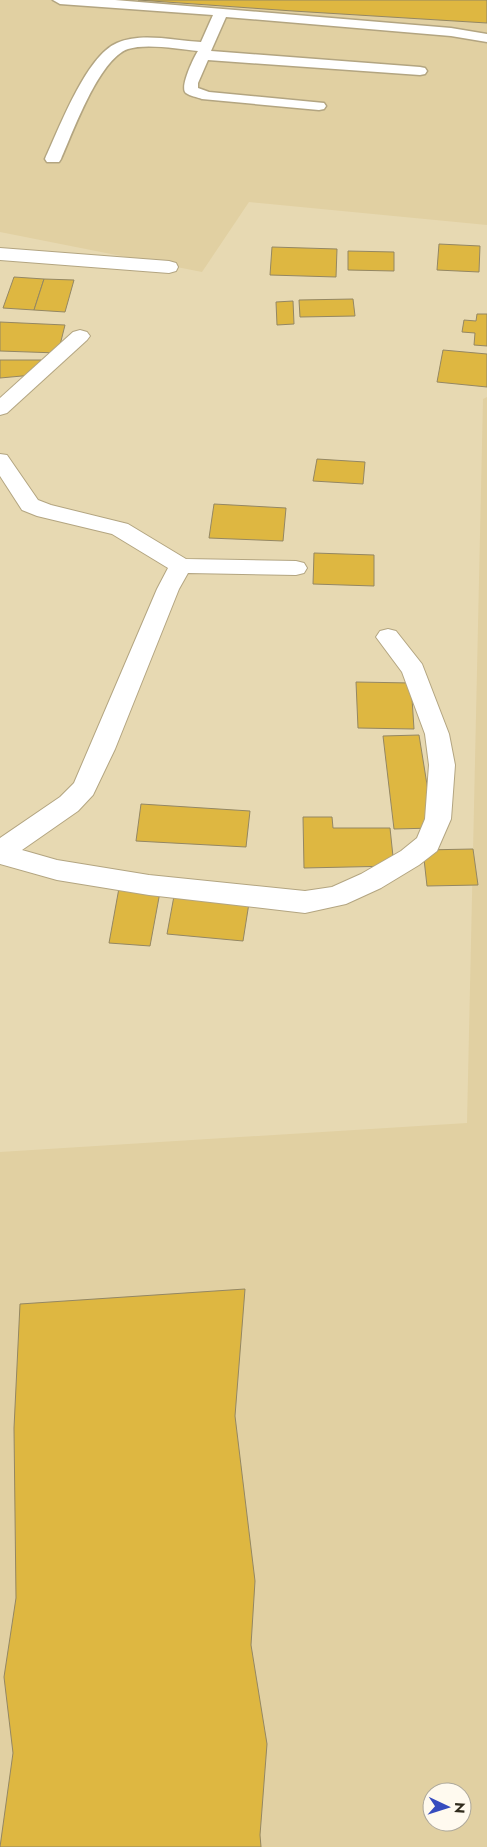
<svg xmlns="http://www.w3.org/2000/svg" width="487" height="1847" font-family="Jost,sans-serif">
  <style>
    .built { fill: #e1d0a2; fill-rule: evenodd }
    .building { fill: #deb741; stroke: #948763 }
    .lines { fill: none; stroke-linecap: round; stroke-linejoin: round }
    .lane-casing { stroke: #b3a581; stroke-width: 3 }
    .street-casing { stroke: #b3a581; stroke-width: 2 }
    .lane { fill: #fff; fill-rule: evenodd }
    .street { fill: #fff; fill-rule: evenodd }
  </style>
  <rect width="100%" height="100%" fill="#e7d9b2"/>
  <g class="built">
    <polygon points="0,0 487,0 487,225 249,202 202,272 0,232"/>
    <path d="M487,397V1847H0V1152L467,1123L483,399ZM432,1792H462V1822H432Z"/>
  </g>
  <g class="building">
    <polygon points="138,0 487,0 487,23 293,11"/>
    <polygon points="439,244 480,246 479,272 437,270"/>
    <polygon points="272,247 337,249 336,277 270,275"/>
    <polygon points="348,251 394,252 394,271 348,270"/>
    <polygon points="14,277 44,279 34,310 3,308"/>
    <polygon points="44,279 74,280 65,312 34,310"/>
    <polygon points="353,299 355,316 300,317 299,300"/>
    <polygon points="293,301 294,324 277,325 276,302"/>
    <polygon points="477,314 487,314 487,346 474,345 475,333 462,332 464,320 476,321"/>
    <polygon points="0,322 65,325 58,353 0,351"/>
    <polygon points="443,350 487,354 487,387 437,382"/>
    <polygon points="0,360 41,360 33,375 0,378"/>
    <polygon points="317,459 365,462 363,484 313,481"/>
    <polygon points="214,504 286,508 283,541 209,538"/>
    <polygon points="314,553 374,555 374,586 313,584"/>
    <polygon points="356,682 411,683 414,729 358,728"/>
    <polygon points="419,735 434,828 394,829 383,736"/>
    <polygon points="141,804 250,811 246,847 136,841"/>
    <polygon points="303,817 332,817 333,828 390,828 394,866 304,868"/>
    <polygon points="473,849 478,885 427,886 423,850"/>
    <polygon points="119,888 160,892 150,946 109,943"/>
    <polygon points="174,896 249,903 243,941 167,934"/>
    <polygon points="245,1289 235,1416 255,1581 251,1645 267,1744 260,1835 261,1847 0,1847 13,1753 4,1677 16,1598 14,1428 20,1304"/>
  </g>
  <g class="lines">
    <defs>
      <path id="lane" d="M53,0H115L451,28L487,34V42L451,36L226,17L211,51L420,67L425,68L427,71L425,74L420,75L208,60L198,83V88L209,92L324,103L326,106L324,109L319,110L202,99C197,97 190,96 186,93C179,88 194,57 198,51C179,49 146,43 128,49C99,59 73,132 61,159L59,162H47L45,159C59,129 86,56 117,43C142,32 175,41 201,42L213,15L60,4Z"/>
      <g id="street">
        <polygon points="0,248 169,261 176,263 178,267 176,271 169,273 0,260"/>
        <polygon points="80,330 87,332 90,336 87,340 7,413 0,415 0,398 73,332"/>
        <polygon points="0,454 7,455 38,500 51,505 128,524 186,559 296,561 304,563 307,568 304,573 296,575 188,573 179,589 115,749 93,795 78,811 22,850 57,860 149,875 305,891 332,887 361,874 401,851 417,838 425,819 429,765 425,734 402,672 376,637 380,631 388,629 396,631 422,664 449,734 455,765 451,819 437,851 419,865 381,888 346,904 305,913 149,895 57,880 0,864 0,838 60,797 74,783 157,589 168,568 112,534 37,516 22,510 0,476"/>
      </g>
    </defs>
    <use href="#lane" class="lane-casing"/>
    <use href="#street" class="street-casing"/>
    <use href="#lane" class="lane"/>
    <use href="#street" class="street"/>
  </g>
  <g transform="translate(447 1807) rotate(94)"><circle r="24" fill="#fffaef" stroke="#ada89b"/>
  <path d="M0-4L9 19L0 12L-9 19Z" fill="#364cbe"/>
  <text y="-8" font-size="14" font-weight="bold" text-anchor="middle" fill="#312c1d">N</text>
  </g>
</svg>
